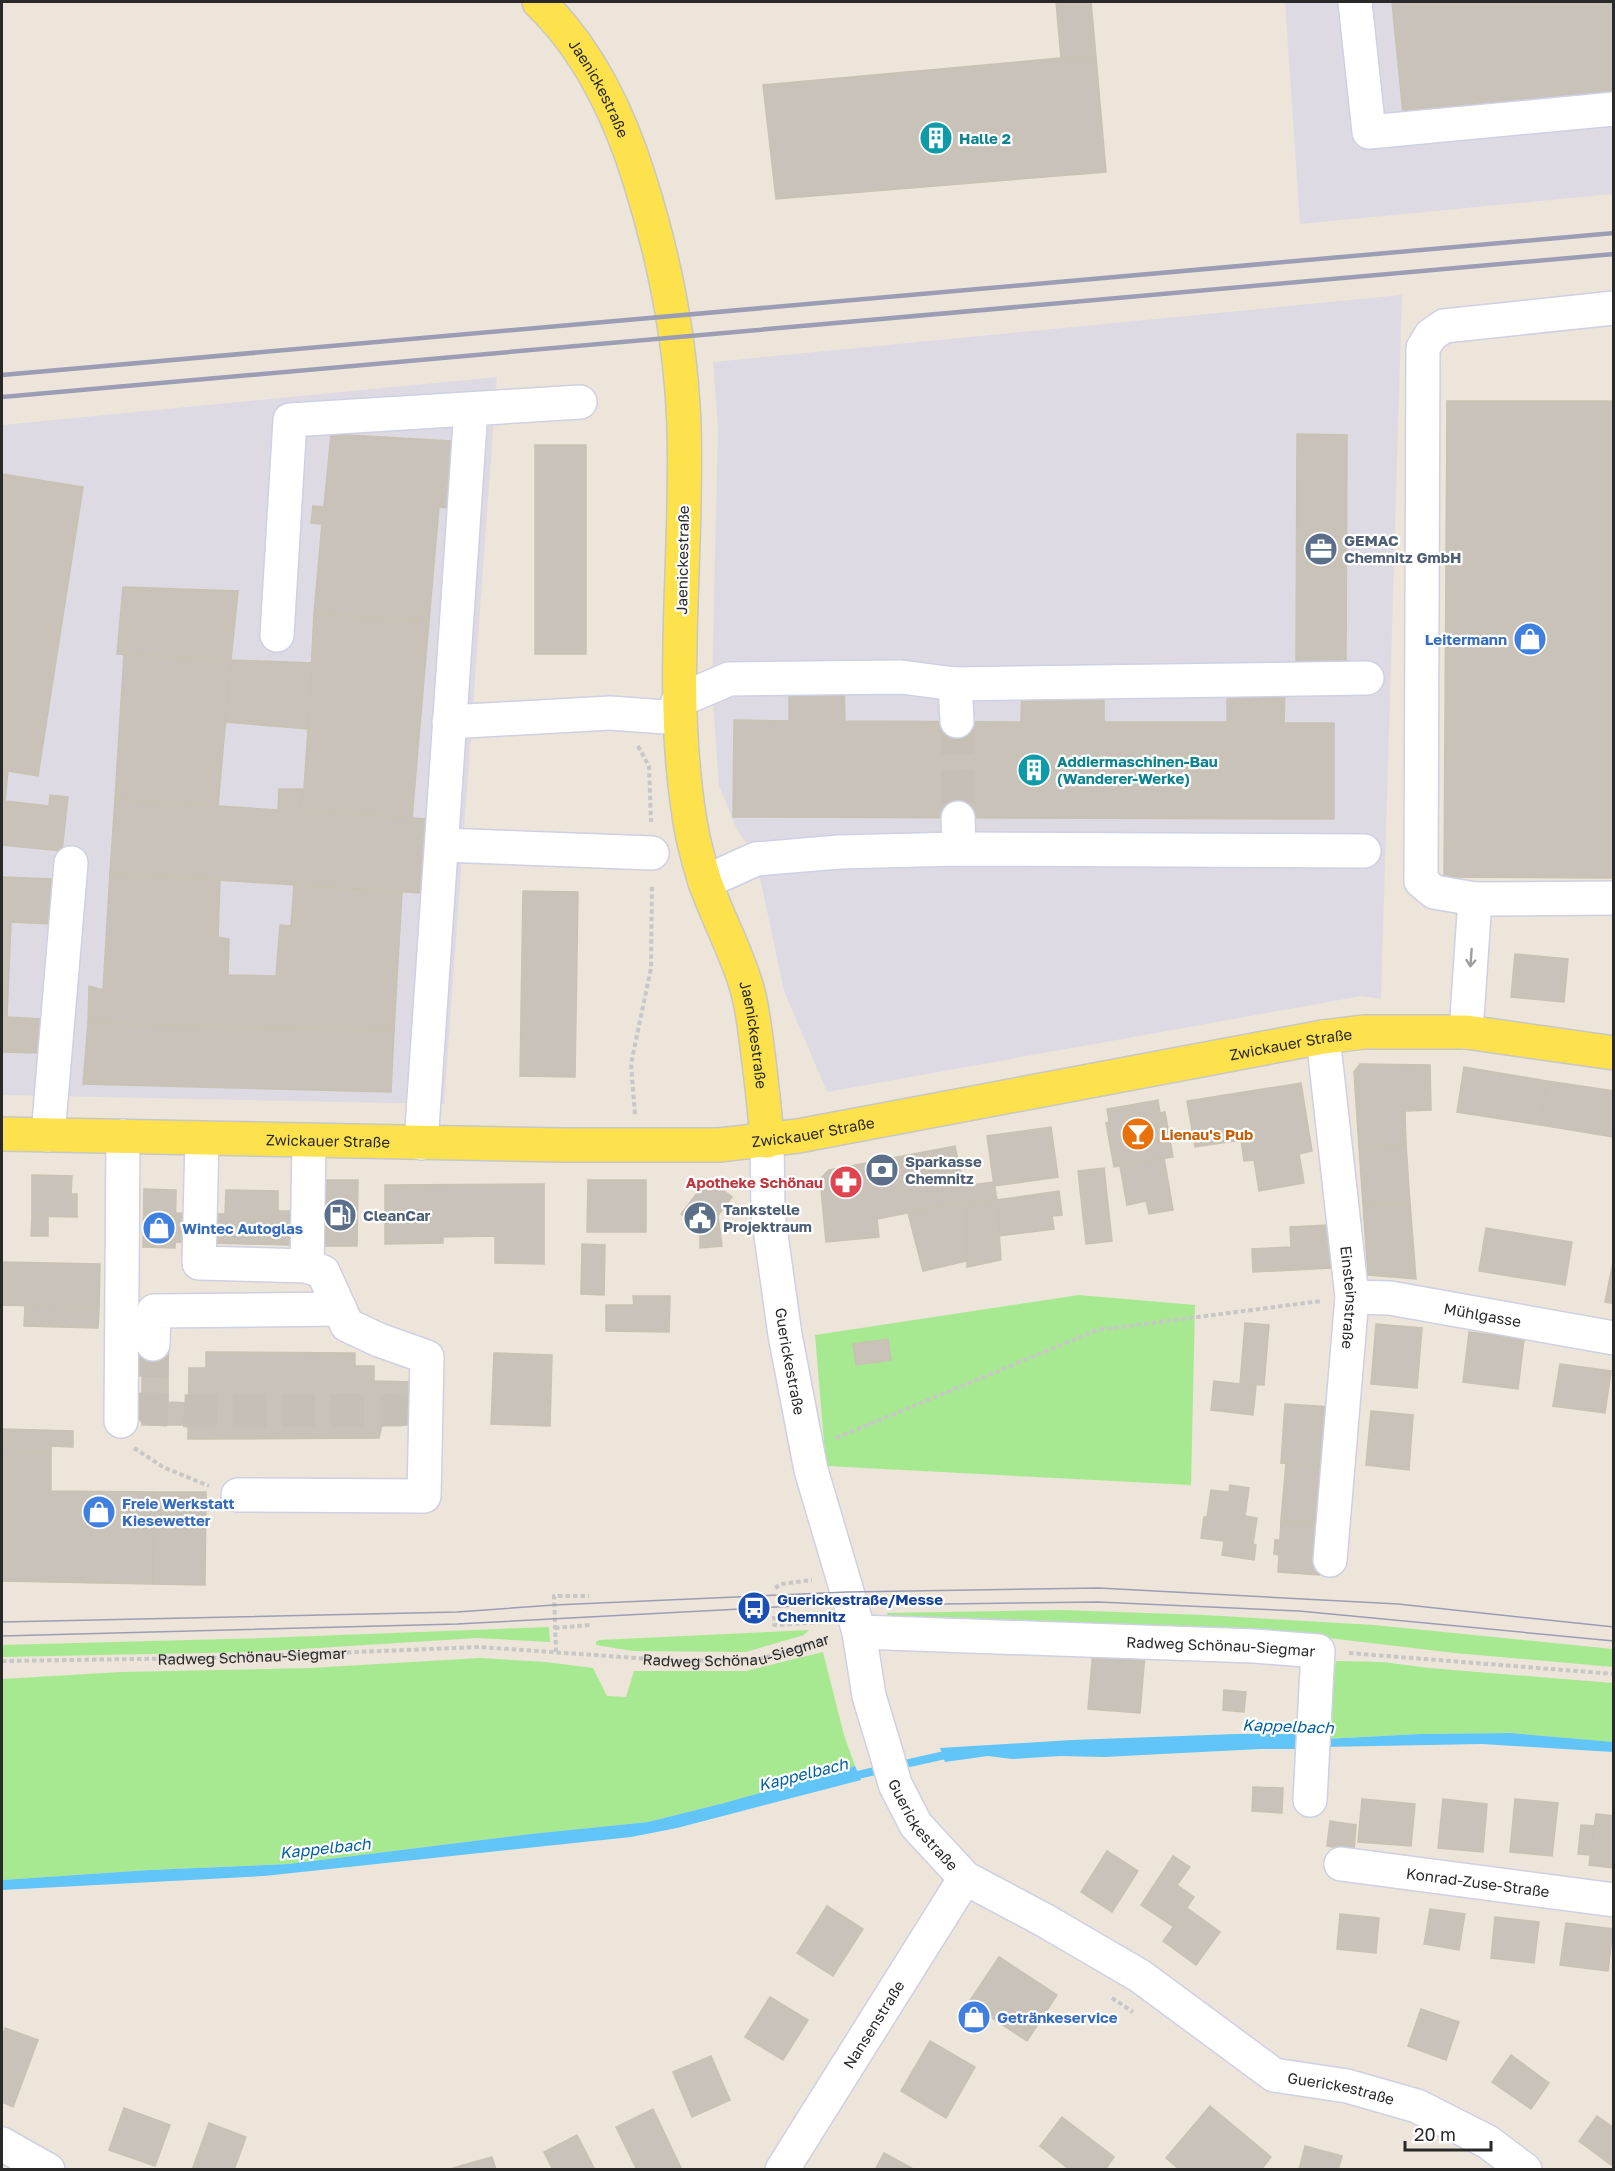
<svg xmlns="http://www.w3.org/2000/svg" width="1615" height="2171" font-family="'Golos Text',sans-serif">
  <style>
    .industrial { fill: #dedae4 }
    .green { fill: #a7e990 }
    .water { fill: #61c5f9 }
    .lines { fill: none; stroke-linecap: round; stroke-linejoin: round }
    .stream { stroke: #61c5f9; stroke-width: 8 }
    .building { fill: #c8c2b9; stroke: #c8c2b2; stroke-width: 1.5 }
    .minor-tunnel { stroke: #c6bfb6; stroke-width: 33; stroke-dasharray: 33 16; stroke-linecap: butt }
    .minor-casing { stroke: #ced0e3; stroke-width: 36 }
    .major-casing { stroke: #c7c7c7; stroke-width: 36 }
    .path { stroke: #c7c7c7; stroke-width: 4; stroke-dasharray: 4.5 3; stroke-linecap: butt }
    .minor { stroke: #fff; stroke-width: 33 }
    .major { stroke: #fde14d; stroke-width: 33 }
    .tram { stroke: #9b9db5; stroke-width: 1.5 }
    .rail { stroke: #9b9db5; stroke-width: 4.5 }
    .oneway { stroke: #9f9f9f }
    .labels { text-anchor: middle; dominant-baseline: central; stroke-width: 4.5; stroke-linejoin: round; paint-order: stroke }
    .street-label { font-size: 15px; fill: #292929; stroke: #fff }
    .culture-label { font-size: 15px; font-weight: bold; fill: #0d838f; stroke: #fff; text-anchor: start }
    .service-label { font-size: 15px; font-weight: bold; fill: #4e5e75; stroke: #fff; text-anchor: start }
    .shop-label { font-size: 15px; font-weight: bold; fill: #366cbe; stroke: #fff; text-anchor: start }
    .food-label { font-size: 15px; font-weight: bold; fill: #c56008; stroke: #fff; text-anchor: start }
    .health-label { font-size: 15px; font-weight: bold; fill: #be3a42; stroke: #fff; text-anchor: end }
    .transit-label { font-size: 15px; font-weight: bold; fill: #164399; stroke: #fff; text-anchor: start }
    .water-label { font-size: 16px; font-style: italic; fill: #0160a4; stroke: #fff }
  </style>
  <rect width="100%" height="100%" fill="#ede5d9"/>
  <g class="industrial">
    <polygon points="1285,2 1613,2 1613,194 1300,224"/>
    <polygon points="1402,295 1381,999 1362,996 827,1092 784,991 756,859 736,827 719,786 712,686 718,427 713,362"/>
    <polygon points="497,377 444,1104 2,1095 2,425"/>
  </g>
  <g class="green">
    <polygon points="1079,1295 1195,1305 1191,1485 826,1466 815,1335"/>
    <polygon points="1061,1610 1204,1615 1374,1625 1613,1649 1613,1667 1455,1653 1320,1637 889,1627 887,1613"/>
    <polygon points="549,1627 550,1642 477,1638 252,1652 2,1657 2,1645 263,1638"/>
    <polygon points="809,1630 804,1635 746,1652 633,1651 596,1645 596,1642 599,1640"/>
    <polygon points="823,1652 844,1735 855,1766 724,1803 648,1822 530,1834 288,1864 149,1870 2,1880 2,1679 121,1672 310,1668 480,1658 546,1662 593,1668 607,1696 626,1697 634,1671 746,1671"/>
    <polygon points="1336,1661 1383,1662 1429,1668 1613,1683 1613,1742 1511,1733 1420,1734 1324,1739"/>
  </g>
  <g class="water">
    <polygon points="1511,1733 1614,1742 1613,1752 1482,1744 1322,1747 1324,1739 1420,1734"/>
    <polygon points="1236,1734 1304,1734 1301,1749 1260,1749 1104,1757 1060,1756 1012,1759 988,1756 945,1762 940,1748 1072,1740"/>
    <polygon points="855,1766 861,1780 677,1828 631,1837 264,1876 2,1890 2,1880 149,1870 288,1864 530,1834 648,1822 724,1803"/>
  </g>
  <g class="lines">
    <g class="stream">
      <polyline points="896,1766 954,1753"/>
      <polyline points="849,1777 884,1769"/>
    </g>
  </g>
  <g class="building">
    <polygon points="1056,2 1091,2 1096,57 1061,58"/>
    <polygon points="1392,2 1614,2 1614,92 1403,114"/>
    <polygon points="1096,57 1106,172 776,199 763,85 1061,58"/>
    <polygon points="1447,401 1614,401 1614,878 1444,877"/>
    <polygon points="331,434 451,441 449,508 439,507 429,621 314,614 322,524 311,523 313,506 324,507"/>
    <polygon points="1297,434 1347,435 1346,663 1296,663"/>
    <rect x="535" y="445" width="51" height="209"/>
    <polygon points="2,474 83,487 38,776 2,770"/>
    <polygon points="123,587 238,591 231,660 117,654"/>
    <polygon points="314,614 429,621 412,818 299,810 304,789 308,729"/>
    <polygon points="124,654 231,660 218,806 115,799"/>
    <polygon points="231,660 312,663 308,729 226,722"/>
    <polygon points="789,685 844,685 845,721 1021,722 1022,690 1104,689 1104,722 1227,722 1227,688 1285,687 1284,723 1334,723 1334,819 733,817 734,720 789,721"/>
    <polygon points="2,770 8,771 5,801 49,806 50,795 68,797 62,851 2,845"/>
    <polygon points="279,789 304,789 299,810 426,819 421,893 110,873 115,799 278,810"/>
    <polygon points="110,873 220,880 218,937 229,939 228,975 276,976 280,925 291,926 294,885 402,892 394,1031 88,1023 89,986 103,990"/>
    <polygon points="2,877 52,879 51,924 11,922 7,1017 42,1019 41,1053 2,1052"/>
    <polygon points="523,891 578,892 575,1077 520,1076"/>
    <polygon points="1515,954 1568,959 1564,1002 1511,997"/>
    <polygon points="88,1023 394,1031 391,1092 83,1084"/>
    <polygon points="1360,1064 1430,1065 1431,1110 1405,1111 1406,1145 1359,1147 1354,1072"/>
    <polygon points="1464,1067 1547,1081 1540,1125 1457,1112"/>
    <polygon points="1547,1081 1614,1091 1614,1137 1540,1125"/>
    <polygon points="1301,1083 1312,1151 1299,1154 1304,1183 1259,1191 1254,1160 1244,1161 1241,1140 1195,1147 1187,1101"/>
    <polygon points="1158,1100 1160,1113 1165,1112 1173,1157 1114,1167 1106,1123 1109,1122 1107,1109"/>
    <polygon points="1051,1127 1058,1177 994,1186 987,1136"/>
    <polygon points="1406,1145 1410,1203 1363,1204 1359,1147"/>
    <polygon points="955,1146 967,1201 877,1219 879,1237 826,1242 820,1179 829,1170"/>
    <polygon points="1164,1158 1173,1210 1149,1214 1146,1201 1127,1205 1120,1166"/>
    <polygon points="1104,1168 1112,1241 1086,1244 1078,1171"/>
    <polygon points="32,1175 72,1176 71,1194 77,1194 77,1217 32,1216"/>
    <polygon points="708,1179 732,1197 705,1233 681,1214"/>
    <polygon points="327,1180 358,1180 357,1246 326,1246"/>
    <polygon points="588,1180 646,1180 646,1232 587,1232"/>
    <polygon points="994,1182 997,1200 967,1205 964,1186"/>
    <polygon points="544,1184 544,1264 495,1263 495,1236 443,1237 443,1243 385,1244 385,1185"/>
    <polygon points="144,1189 176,1190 175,1248 143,1247"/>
    <polygon points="226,1190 278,1191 278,1211 326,1211 326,1246 175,1242 175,1213 225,1214"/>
    <polygon points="1059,1191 1062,1215 1052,1216 1054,1229 999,1236 997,1200"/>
    <polygon points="997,1200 1001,1260 967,1267 967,1205"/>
    <polygon points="967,1201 967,1261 923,1271 908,1213"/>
    <polygon points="1410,1203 1416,1279 1368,1275 1363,1204"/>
    <polygon points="32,1216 48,1216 48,1236 31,1236"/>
    <polygon points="718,1216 722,1246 700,1248 700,1229 705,1233"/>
    <polygon points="1328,1225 1331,1268 1253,1272 1252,1249 1291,1247 1290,1227"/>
    <polygon points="1486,1228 1572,1242 1565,1285 1479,1271"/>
    <polygon points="582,1244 605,1245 604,1295 581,1294"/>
    <polygon points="1614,1257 1614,1304 1605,1302"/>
    <polygon points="2,1262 100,1264 99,1308 2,1305"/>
    <polygon points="633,1296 670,1296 669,1332 606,1331 606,1305 634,1305"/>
    <polygon points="25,1305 99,1308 98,1328 24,1326"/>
    <polygon points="1245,1323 1269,1325 1264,1385 1240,1384"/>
    <polygon points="1376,1324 1422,1328 1417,1388 1371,1384"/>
    <polygon points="1469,1332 1524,1339 1518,1389 1463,1382"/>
    <polygon points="888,1339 891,1360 856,1365 853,1344"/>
    <polygon points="142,1341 168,1348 168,1402 188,1403 188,1425 142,1425"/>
    <polygon points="206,1352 355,1353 355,1366 374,1366 374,1381 417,1382 417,1425 382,1425 379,1438 188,1439 189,1368 206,1368"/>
    <polygon points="494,1353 552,1355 550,1426 491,1424"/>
    <polygon points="1560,1364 1611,1371 1605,1413 1553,1406"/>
    <polygon points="1214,1381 1256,1386 1253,1415 1211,1410"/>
    <polygon points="1285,1404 1331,1407 1327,1466 1281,1463"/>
    <polygon points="1371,1411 1413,1415 1409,1470 1366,1465"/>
    <polygon points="2,1429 73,1431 73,1447 51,1446 51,1453 2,1453"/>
    <polygon points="2,1453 51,1453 51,1491 154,1492 153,1584 2,1581"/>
    <polygon points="1286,1463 1327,1466 1323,1523 1281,1520"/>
    <polygon points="1230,1485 1249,1488 1245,1516 1257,1518 1253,1544 1256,1545 1254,1560 1222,1555 1224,1541 1201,1538 1204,1517 1207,1517 1211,1490 1229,1492"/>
    <polygon points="154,1492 206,1492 205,1585 153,1584"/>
    <polygon points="1281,1520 1323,1523 1320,1575 1278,1572 1279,1555 1274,1554 1275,1540 1280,1540"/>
    <polygon points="1093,1650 1145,1654 1140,1713 1088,1709"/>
    <polygon points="1224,1690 1246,1692 1244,1712 1223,1710"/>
    <polygon points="1253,1787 1283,1788 1282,1813 1252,1811"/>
    <polygon points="1362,1799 1415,1804 1411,1846 1358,1842"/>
    <polygon points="1443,1799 1487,1804 1483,1852 1438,1848"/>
    <polygon points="1515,1799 1558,1803 1552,1856 1510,1852"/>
    <polygon points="1596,1814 1614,1816 1614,1868 1589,1865"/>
    <polygon points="1330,1821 1356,1825 1354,1851 1327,1846"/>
    <polygon points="1581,1825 1594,1826 1590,1855 1578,1854"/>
    <polygon points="1107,1851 1138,1871 1112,1912 1081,1892"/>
    <polygon points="1173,1856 1190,1867 1177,1885 1194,1897 1174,1927 1141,1905"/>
    <polygon points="827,1906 863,1929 833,1976 797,1953"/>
    <polygon points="1187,1908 1220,1932 1196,1965 1163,1941"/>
    <polygon points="1430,1909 1465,1914 1459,1950 1424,1944"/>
    <polygon points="1340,1914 1379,1918 1376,1953 1337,1949"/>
    <polygon points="1495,1917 1539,1922 1534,1963 1491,1958"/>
    <polygon points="1566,1923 1613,1929 1608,1971 1560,1965"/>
    <polygon points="999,1957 1028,1976 998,2022 969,2002"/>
    <polygon points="1028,1976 1057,1995 1027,2041 998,2022"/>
    <polygon points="770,1997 808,2020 783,2060 745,2037"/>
    <polygon points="1421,2009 1459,2022 1446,2060 1408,2046"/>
    <polygon points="5,2028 38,2040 13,2107 2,2102 2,2037"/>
    <polygon points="930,2041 975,2067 946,2118 901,2091"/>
    <polygon points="1511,2055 1549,2083 1531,2109 1492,2082"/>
    <polygon points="711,2056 730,2100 692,2117 673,2072"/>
    <polygon points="1210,2106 1271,2157 1261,2170 1180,2170 1166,2158"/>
    <polygon points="124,2108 170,2125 155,2166 109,2150"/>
    <polygon points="653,2109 682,2170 637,2170 616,2127"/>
    <polygon points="1597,2116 1614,2128 1614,2161 1611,2165 1579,2141"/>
    <polygon points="1062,2117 1114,2157 1105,2170 1070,2170 1040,2146"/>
    <polygon points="209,2123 246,2137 234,2170 192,2170"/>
    <polygon points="577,2135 595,2170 553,2170 544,2152"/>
    <polygon points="1305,2146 1342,2156 1338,2170 1299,2170"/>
    <polygon points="884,2153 915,2170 875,2170"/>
    <polygon points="492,2157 496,2170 454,2170 453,2168"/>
  </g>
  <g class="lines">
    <g class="minor-tunnel">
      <polyline points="957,721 958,818"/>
      <polyline points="153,1344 151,1409 188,1411 399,1410 404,1382"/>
    </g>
    <defs>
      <g id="minor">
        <polyline points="1355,2 1369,132 1614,109"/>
        <polyline points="1614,308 1444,326 1431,335 1423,348 1421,881 1434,892 1475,899 1614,898"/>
        <polyline points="277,635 290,420 580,402"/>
        <polyline points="955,684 957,721"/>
        <polyline points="678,701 729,679 901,677 955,684 1367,678"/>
        <polyline points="449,722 610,713 679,718"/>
        <polyline points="958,818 959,849"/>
        <polyline points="442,845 652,853"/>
        <polyline points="705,882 756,859 839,852 959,849 1364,851"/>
        <polyline points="1466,1032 1475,899"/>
        <path id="s2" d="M1323,1037L1352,1297L1330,1560"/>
        <polyline points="48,1135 71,863"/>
        <polyline points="202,1139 199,1263 307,1266"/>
        <path id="s3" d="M767,1141L768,1214L785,1335L811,1470L859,1632L869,1696L886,1752L895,1784L916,1825L965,1878L1044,1920L1140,1976L1274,2075L1347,2086L1417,2106L1488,2142L1525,2170"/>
        <polyline points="421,1143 471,409"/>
        <path id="s4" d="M1352,1297L1390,1298L1614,1338"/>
        <polyline points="153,1344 154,1311 340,1309"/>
        <polyline points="121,1421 123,1136"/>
        <polyline points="238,1495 424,1496 427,1357 379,1340 347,1325 323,1272 307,1266 309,1141"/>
        <path id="s5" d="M859,1632L1254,1646L1318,1651L1310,1800"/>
        <path id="s6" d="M1341,1864L1614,1900"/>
        <polyline points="2,2144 48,2170"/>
        <path id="s7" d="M782,2170L965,1878"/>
      </g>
      <g id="major">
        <path id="s8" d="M539,2C588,49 620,116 640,181C665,260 681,343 684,426C688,551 670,677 687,801C690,828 697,857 705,882C717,916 734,947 745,982C752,1002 754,1024 757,1046C761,1078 765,1109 767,1141"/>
        <path id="s9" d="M2,1134L564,1145H719L798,1136L1323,1037L1364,1032H1466L1614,1053"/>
      </g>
    </defs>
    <use href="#minor" class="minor-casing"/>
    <use href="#major" class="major-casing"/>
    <g class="path">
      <polyline points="638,746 649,766 651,822"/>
      <polyline points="635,1114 631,1064 651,968 652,884"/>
      <polyline points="836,1438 1097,1330 1321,1301"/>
      <polyline points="134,1448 163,1467 209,1486"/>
      <polyline points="775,1588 781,1584 812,1580"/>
      <polyline points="774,1616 774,1625 825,1622"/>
      <polyline points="555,1628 590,1625"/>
      <polyline points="556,1652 554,1596 589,1596"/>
      <polyline points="1349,1653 1614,1674"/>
      <path id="s1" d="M2,1661L208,1658L480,1647L679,1661L760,1659L828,1638"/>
      <polyline points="1112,1998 1133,2012"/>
    </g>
    <use href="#minor" class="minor"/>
    <use href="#major" class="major"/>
    <g class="tram">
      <polyline points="2,1622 457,1612 554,1605 847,1592 1099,1588 1398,1604 1614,1627"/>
      <polyline points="2,1636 457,1624 795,1606 1098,1602 1299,1611 1614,1641"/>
    </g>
    <g class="rail">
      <polyline points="2,375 1614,233"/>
      <polyline points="2,397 1614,254"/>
    </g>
  </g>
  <defs><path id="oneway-shaft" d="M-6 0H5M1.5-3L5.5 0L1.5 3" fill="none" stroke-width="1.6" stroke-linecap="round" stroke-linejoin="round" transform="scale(1.5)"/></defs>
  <use class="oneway" href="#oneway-shaft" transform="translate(1471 958) rotate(94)"/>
  <defs>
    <symbol id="building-disc" viewBox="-11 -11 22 22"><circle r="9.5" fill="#0f9aa8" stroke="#fff"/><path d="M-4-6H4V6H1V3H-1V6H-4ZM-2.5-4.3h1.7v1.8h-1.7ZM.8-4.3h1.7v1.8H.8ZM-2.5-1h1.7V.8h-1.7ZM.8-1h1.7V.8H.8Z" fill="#fff"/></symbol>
    <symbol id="office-disc" viewBox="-11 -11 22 22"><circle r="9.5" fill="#5c6f8a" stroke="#fff"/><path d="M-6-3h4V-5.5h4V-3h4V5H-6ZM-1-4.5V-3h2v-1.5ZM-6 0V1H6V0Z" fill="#fff"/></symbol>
    <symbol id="shop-disc" viewBox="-11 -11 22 22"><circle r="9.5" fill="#3f7fe0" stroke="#fff"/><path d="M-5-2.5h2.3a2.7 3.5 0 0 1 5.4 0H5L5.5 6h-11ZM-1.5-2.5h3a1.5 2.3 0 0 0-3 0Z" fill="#fff"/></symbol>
    <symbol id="bar-disc" viewBox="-11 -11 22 22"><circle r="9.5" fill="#e8710a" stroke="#fff"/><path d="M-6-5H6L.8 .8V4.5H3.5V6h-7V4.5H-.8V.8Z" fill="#fff"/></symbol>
    <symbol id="bank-disc" viewBox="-11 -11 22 22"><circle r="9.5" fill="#5c6f8a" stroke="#fff"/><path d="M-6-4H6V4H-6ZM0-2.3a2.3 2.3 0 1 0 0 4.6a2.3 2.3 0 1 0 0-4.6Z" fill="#fff"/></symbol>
    <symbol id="pharmacy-disc" viewBox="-11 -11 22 22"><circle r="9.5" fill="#e0444e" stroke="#fff"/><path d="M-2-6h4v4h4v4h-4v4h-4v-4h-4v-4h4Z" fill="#fff"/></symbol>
    <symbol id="fuel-disc" viewBox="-11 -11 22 22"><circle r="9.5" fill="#5c6f8a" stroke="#fff"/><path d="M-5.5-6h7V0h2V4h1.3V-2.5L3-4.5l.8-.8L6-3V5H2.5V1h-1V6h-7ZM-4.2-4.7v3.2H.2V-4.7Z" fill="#fff"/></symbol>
    <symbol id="civic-disc" viewBox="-11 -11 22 22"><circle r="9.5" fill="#5c6f8a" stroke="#fff"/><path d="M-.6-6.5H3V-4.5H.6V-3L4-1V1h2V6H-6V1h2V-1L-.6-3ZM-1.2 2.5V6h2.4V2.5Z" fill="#fff"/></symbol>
    <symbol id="bus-disc" viewBox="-11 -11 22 22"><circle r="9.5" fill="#1a4fb4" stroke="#fff"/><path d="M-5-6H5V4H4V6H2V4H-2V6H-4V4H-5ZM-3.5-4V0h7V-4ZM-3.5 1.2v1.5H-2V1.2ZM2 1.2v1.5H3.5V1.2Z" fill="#fff"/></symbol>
  </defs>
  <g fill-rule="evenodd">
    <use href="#building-disc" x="917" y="119" width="38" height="38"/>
    <use href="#office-disc" x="1302" y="530" width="38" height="38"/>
    <use href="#shop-disc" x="1511" y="620" width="38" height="38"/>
    <use href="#building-disc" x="1015" y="751" width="38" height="38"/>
    <use href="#bar-disc" x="1119" y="1115" width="38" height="38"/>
    <use href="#bank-disc" x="863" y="1151" width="38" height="38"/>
    <use href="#pharmacy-disc" x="827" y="1163" width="38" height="38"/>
    <use href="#fuel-disc" x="321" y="1196" width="38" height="38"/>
    <use href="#civic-disc" x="681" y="1199" width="38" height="38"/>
    <use href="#shop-disc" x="140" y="1209" width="38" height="38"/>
    <use href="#shop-disc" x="80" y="1493" width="38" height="38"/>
    <use href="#bus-disc" x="735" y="1589" width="38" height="38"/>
    <use href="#shop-disc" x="955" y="1998" width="38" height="38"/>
  </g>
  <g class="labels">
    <g class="street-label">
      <text stroke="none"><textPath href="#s8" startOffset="106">Jaenickestraße</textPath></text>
      <text transform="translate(682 560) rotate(-89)">Jaenickestraße</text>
      <text stroke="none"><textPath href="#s8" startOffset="1077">Jaenickestraße</textPath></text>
      <text stroke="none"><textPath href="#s9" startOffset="1298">Zwickauer Straße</textPath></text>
      <text stroke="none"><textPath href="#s9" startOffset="812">Zwickauer Straße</textPath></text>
      <text stroke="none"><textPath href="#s9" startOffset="326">Zwickauer Straße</textPath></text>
      <text stroke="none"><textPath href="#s2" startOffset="262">Einsteinstraße</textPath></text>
      <text stroke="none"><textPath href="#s4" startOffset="132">Mühlgasse</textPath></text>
      <text stroke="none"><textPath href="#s3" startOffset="222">Guerickestraße</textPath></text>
      <text stroke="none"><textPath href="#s5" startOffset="362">Radweg Schönau-Siegmar</textPath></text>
      <text stroke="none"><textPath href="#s1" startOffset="736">Radweg Schönau-Siegmar</textPath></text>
      <text stroke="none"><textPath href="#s1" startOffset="250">Radweg Schönau-Siegmar</textPath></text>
      <text stroke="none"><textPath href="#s3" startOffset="708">Guerickestraße</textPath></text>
      <text stroke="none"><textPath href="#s6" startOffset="138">Konrad-Zuse-Straße</textPath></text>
      <text stroke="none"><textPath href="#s7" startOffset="172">Nansenstraße</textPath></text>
      <text stroke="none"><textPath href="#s3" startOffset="1212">Guerickestraße</textPath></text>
    </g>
    <g class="culture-label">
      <text x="959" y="138">Halle 2</text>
      <text x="1057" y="761">Addiermaschinen-Bau<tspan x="1057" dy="17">(Wanderer-Werke)</tspan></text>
    </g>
    <g class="service-label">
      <text x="1344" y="540">GEMAC<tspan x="1344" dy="17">Chemnitz GmbH</tspan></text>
      <text x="905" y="1161">Sparkasse<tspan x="905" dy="17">Chemnitz</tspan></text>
      <text x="723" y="1209">Tankstelle<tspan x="723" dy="17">Projektraum</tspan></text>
      <text x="363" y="1215">CleanCar</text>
    </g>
    <g class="shop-label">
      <text x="1507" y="639" text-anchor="end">Leitermann</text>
      <text x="182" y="1228">Wintec Autoglas</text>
      <text x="122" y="1503">Freie Werkstatt<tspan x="122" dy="17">Kiesewetter</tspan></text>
      <text x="997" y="2017">Getränkeservice</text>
    </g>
    <g class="food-label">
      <text x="1161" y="1134">Lienau's Pub</text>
    </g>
    <g class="health-label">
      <text x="823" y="1182">Apotheke Schönau</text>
    </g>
    <g class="transit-label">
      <text x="777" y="1599">Guerickestraße/Messe<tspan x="777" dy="17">Chemnitz</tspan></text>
    </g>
    <g class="water-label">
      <text transform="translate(1288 1726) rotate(2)">Kappelbach</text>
      <text transform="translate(803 1774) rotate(-14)">Kappelbach</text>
      <text transform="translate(325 1848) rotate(-6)">Kappelbach</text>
    </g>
  </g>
  <rect width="1615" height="2171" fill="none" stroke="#292929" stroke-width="6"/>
  <path d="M1405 2141v9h86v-9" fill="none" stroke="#292929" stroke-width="3"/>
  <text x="1414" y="2141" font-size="18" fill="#292929" stroke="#ffffff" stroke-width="4.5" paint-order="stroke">20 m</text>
</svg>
